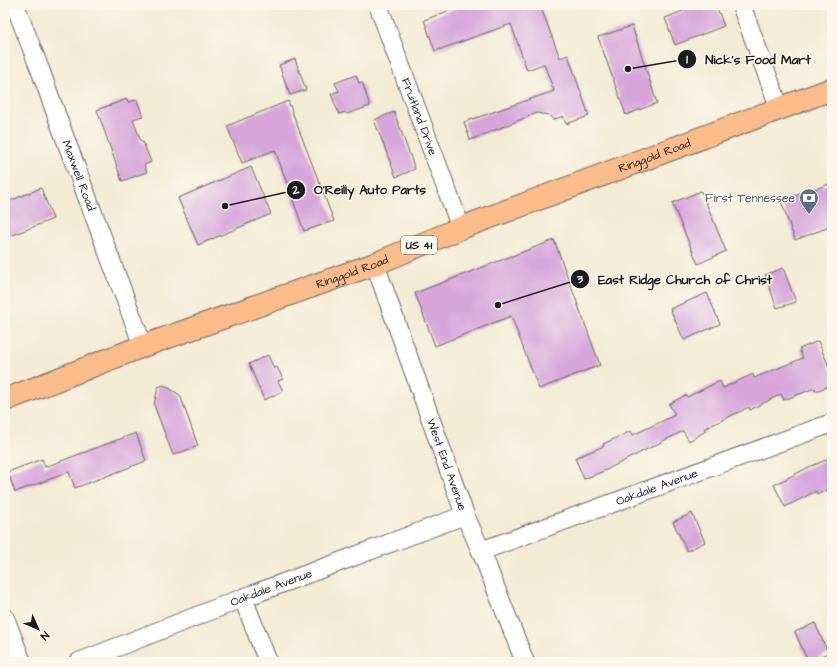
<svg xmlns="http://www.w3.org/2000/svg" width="837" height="667" font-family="'Architects Daughter',sans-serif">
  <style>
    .building { fill: #d6a6db }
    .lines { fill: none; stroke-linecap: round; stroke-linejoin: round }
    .street-casing { stroke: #67645c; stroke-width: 20 }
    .primary-casing { stroke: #67645c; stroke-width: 24 }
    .street { stroke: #fff; stroke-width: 18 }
    .primary { stroke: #fabc8b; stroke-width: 22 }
    .labels { text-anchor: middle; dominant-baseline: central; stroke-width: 3; stroke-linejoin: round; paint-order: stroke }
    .shield { fill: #fbf7ec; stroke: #5f5e5a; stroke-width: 1 }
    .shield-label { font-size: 11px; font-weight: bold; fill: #1c1c1c }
    .street-label { font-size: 12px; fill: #1c1c1c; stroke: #fbf7ec }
    .service-label { font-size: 12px; fill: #4e5e75; stroke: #fbf7ec; text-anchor: end }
    .leader { fill: none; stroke: #1c1c1c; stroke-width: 1.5 }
    .callout-dot { fill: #1c1c1c; stroke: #fbf7ec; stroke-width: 1.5 }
    .mark-label { font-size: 12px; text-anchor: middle; font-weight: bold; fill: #fff }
    .callout-label { font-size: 13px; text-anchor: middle; font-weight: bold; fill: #1c1c1c; stroke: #fbf7ec; stroke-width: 3; stroke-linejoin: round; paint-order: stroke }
  </style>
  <rect width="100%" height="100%" fill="#fbf7ec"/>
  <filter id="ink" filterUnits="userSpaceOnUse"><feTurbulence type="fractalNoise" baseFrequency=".025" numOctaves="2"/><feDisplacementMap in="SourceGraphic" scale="8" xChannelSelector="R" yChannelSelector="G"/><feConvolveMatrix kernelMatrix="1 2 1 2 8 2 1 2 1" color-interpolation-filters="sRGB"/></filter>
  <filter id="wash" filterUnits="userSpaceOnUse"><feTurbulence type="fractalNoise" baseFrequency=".012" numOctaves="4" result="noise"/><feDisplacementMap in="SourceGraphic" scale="16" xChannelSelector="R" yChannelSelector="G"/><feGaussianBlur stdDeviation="0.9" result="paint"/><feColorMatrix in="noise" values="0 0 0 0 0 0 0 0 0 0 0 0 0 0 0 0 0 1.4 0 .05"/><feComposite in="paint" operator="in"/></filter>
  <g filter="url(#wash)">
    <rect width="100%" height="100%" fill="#f3ebd4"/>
    <g id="blocks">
      <g class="building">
        <polygon points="464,5 540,5 560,58 568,55 589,116 566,124 563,116 553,120 549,115 537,113 470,140 464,122 554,91 544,64 527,70 511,24 435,51 424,20"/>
        <polygon points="698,5 716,5 724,26 675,45 665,18"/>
        <polygon points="632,26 657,103 626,115 598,37"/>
        <polygon points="295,59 306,90 290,95 279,65"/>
        <polygon points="356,75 359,83 362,82 370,106 347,114 345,112 339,114 331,94 339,91 335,83"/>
        <polygon points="127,99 128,102 137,100 143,116 133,119 141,142 143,142 151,162 144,165 147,172 122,181 97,110"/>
        <polygon points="288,101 334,221 304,231 275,150 242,163 227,126"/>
        <polygon points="394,112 415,169 396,177 374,120"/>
        <polygon points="251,167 271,214 198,245 178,198"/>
        <polygon points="832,183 832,226 795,240 781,201"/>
        <polygon points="41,188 53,219 5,238 5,203"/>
        <polygon points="701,191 726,251 698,264 672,203"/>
        <polygon points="554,240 600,365 539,389 511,316 435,346 415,293"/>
        <polygon points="783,268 796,302 777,308 765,275"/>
        <polygon points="707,293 720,324 684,340 670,309"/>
        <polygon points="818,341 832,374 832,385 816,391 815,388 784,400 781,394 750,410 749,407 704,429 706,431 689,441 683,431 604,471 584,479 575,458 604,446 603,444 631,431 633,435 675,415 669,404 686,395 687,397 720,381 723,388 753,374 754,378 803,358 799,349"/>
        <polygon points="268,355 274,369 277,367 283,379 278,381 283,391 264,400 249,364"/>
        <polygon points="164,385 180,395 198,446 173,455 154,405 158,387"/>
        <polygon points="136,433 146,461 75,488 69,472 15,492 8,472 42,459 45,467"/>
        <polygon points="828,459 832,467 832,488 818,494 816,491 785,507 774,485 807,468"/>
        <polygon points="692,513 705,542 687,551 673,522"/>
        <polygon points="815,623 828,653 808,662 795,632"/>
      </g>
    </g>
  </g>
  <g filter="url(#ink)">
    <use href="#blocks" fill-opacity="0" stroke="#67645c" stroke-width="1"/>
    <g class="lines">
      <defs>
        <g id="street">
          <path id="s1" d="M15,5L41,72L59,122L143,346"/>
          <path id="s2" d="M378,5L461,228"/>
          <polyline points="741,5 780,109"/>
          <path id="s3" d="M375,264L465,515L481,551L525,662"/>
          <path id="s4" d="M481,551L832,423"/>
          <polyline points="243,598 268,662"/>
          <polyline points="5,618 22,662"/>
          <path id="s5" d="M79,662L243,598L465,515"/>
        </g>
        <g id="primary">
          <path id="s6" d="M5,400L143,346L375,264L461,228L832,89"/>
        </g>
      </defs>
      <use href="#street" class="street-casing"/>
      <use href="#primary" class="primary-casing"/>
      <use href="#street" class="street"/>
      <use href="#primary" class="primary"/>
    </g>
  </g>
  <defs>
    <symbol id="bank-pin" viewBox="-11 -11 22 30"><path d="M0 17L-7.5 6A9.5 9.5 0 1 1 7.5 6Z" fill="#5c6f8a" stroke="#fbf7ec"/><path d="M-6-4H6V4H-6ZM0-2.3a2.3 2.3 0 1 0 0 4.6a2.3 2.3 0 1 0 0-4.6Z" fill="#fff"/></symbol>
  </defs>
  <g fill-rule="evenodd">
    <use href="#bank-pin" x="798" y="187" width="22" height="30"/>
  </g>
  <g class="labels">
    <rect class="shield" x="401" y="236" width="36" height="18" rx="3"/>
    <g class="shield-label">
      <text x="419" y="245">US 41</text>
    </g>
    <g class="street-label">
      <text stroke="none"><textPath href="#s2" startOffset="119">Fruitland Drive</textPath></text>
      <text stroke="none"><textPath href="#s6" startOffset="694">Ringgold Road</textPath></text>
      <text stroke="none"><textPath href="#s1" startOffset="182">Maxwell Road</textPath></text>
      <text stroke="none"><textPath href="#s6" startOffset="370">Ringgold Road</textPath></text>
      <text stroke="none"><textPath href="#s3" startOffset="213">West End Avenue</textPath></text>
      <text stroke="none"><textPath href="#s4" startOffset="187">Oakdale Avenue</textPath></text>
      <text stroke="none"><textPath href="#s5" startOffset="206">Oakdale Avenue</textPath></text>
    </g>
    <g class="service-label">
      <text x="795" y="198">First Tennessee</text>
    </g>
  </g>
  <path class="leader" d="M628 69L687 59M225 206L296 190M498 305L580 279"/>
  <g class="callout-dot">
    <circle cx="628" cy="69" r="4"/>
    <circle cx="225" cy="206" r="4"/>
    <circle cx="498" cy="305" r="4"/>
    <circle cx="687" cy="59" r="10"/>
    <circle cx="296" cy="190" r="10"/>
    <circle cx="580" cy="279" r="10"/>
  </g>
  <g class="mark-label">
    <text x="687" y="63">1</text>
    <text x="296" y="194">2</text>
    <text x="580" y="283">3</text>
  </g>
  <g class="callout-label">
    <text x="758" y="64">Nick's Food Mart</text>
    <text x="370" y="194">O'Reilly Auto Parts</text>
    <text x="685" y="284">East Ridge Church of Christ</text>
  </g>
  <rect width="837" height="667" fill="none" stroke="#fbf7ec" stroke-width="20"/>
  <g transform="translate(38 629) rotate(135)" stroke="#fbf7ec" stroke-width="3" paint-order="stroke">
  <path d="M0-3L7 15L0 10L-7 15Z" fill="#1c1c1c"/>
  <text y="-6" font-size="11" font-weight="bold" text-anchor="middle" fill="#1c1c1c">N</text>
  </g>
</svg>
